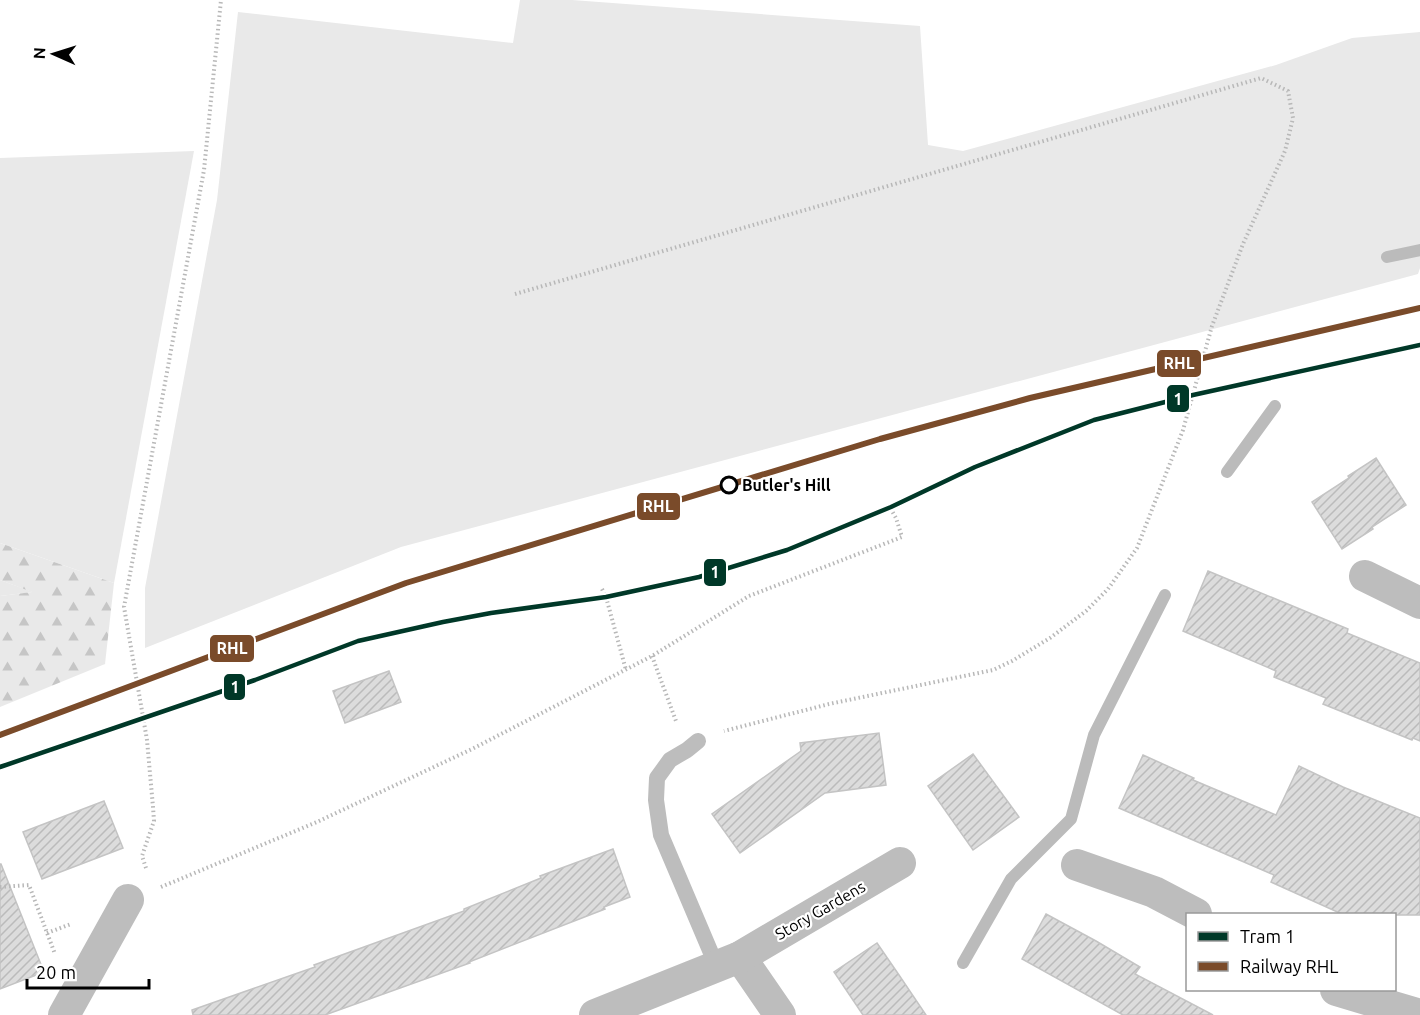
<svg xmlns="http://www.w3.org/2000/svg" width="1420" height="1015" font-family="Ubuntu,sans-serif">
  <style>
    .green { fill: #e9e9e9 }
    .forest { fill: url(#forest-firs) }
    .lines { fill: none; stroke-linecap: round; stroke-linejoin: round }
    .stream { stroke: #bbb; stroke-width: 12 }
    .building { fill: url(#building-hatch); stroke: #c4c4c4; stroke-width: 1.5 }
    .path { stroke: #b8b8b8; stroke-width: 4; stroke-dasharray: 1.5 3; stroke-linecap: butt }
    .service { stroke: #bdbdbd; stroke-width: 16 }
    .minor { stroke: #bdbdbd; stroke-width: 32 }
    .rail-1-casing { stroke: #fff; stroke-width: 10 }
    .rail-1 { stroke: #7a4b2a; stroke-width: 6 }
    .tram-1-casing { stroke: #fff; stroke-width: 9 }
    .tram-1 { stroke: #003828; stroke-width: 4.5 }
    .stop-dot { fill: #fff; stroke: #000; stroke-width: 3 }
    .labels { text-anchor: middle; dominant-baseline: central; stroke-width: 4.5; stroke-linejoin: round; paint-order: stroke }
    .stop-label { font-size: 16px; font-weight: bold; fill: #000; stroke: #fff; text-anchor: start }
    .street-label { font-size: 16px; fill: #000; stroke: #fff }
    .line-badge { stroke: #fff; stroke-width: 2 }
    .badge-label { font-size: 16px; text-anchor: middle; font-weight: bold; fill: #fff }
  </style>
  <defs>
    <pattern id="forest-firs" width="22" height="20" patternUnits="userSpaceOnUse" patternTransform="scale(1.5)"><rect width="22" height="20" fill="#e9e9e9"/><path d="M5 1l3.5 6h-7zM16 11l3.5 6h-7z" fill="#c6c6c6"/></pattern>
    <pattern id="building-hatch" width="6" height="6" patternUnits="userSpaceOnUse" patternTransform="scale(1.5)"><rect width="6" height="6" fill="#dcdcdc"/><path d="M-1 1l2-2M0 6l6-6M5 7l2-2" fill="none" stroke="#bbb"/></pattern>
  </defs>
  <rect width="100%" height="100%" fill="#fff"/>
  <g class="green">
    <polygon points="520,0 572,0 920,26 928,145 963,151 1276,65 1352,38 1420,32 1420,268 1418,274 401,547 145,648 145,588 217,200 238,12 513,43"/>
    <polygon points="194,151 114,583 0,543 0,158"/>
    <polygon points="0,580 33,592 0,596"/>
  </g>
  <polygon class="forest" points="0,543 114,583 105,664 0,707 0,596 32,592 0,580"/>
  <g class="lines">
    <g class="stream">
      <polyline points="1387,257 1420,250"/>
      <polyline points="1227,472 1275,406"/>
      <polyline points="963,963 1011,879 1071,819 1094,735 1165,595"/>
    </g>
  </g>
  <g class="building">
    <polygon points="1376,458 1406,505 1372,527 1373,529 1342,549 1312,502 1349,478 1348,476"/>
    <polygon points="1208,571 1348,629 1347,633 1420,663 1420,741 1413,738 1412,740 1323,704 1326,698 1274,677 1276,671 1183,631"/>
    <polygon points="389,671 401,702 345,723 333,691"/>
    <polygon points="879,733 886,785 825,793 740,853 712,814 801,751 800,743"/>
    <polygon points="973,754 1019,817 973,850 928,786"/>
    <polygon points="1143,755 1194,778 1193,780 1276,815 1299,766 1343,787 1420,818 1420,915 1344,915 1271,882 1274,875 1119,808"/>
    <polygon points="104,801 123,848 42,879 23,832"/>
    <polygon points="613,849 630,897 604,907 605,909 469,962 470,963 325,1015 193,1015 192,1010 315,967 314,965 464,911 464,909 541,878 540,876"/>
    <polygon points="0,864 1,864 44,972 0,989"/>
    <polygon points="1046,914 1096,941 1140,967 1135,974 1213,1015 1123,1015 1022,959"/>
    <polygon points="877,943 899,975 926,1015 863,1015 834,972"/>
  </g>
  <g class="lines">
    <g class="path">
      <polyline points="515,294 1261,78 1288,91 1293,118 1285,151 1243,244 1212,326 1183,430 1137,548 1108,589 1086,611 1050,638 1012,661 993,670 829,704 724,731"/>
      <polyline points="602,589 606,597 626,670"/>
      <polyline points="652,656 676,721"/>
      <polyline points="146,868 142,856 154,821 153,807 147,740 124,607 204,170 221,0"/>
      <polyline points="0,887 29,885 55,954"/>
      <polyline points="161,887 317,822 472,749 652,656 749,596 902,537 896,518 888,504"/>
      <polyline points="47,933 71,924"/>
    </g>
    <polyline class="service" points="698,741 687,750 670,760 657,778 656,800 661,835 717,967"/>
    <g class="minor">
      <polyline points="1365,576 1420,603"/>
      <polyline points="1077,865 1154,892 1196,914"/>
      <polyline points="740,957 780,1015"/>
      <polyline points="1336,990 1420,1015"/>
      <polyline points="64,1015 128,900"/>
      <polyline points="595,1015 740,957 900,863"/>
    </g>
    <defs>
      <polyline id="rail-1" points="0,735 406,583 880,439 1030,398 1420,308"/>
    </defs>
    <use href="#rail-1" class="rail-1-casing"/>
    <use href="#rail-1" class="rail-1"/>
    <defs>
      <polyline id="tram-1" points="0,767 255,680 358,641 443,622 491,613 606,597 699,577 787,550 891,507 975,467 1094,420 1193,395 1420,345"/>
    </defs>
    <use href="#tram-1" class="tram-1-casing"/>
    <use href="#tram-1" class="tram-1"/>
  </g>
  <circle class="stop-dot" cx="729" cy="485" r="8"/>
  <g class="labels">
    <g class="stop-label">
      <text x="742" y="485">Butler's Hill</text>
    </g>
    <g class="street-label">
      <text transform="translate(820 910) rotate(-30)">Story Gardens</text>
    </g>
  </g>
  <g class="line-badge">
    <rect x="1156" y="349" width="46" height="29" rx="6" fill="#7a4b2a"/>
    <rect x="1166" y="384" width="24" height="29" rx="6" fill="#003828"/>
    <rect x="636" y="492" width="45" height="29" rx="6" fill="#7a4b2a"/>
    <rect x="703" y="558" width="24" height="29" rx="6" fill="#003828"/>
    <rect x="209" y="634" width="46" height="29" rx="6" fill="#7a4b2a"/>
    <rect x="223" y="673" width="23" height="28" rx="6" fill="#003828"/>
  </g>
  <g class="badge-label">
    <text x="1179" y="369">RHL</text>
    <text x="1178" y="405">1</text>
    <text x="658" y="512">RHL</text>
    <text x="715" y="578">1</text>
    <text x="232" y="654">RHL</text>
    <text x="235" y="693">1</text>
  </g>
  <rect x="1186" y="913" width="210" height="78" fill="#ffffff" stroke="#999999" stroke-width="1.5"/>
  <rect x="1198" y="932" width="30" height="9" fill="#003828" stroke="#999999" stroke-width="1.5"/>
  <text x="1240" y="943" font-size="18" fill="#000000">Tram 1</text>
  <rect x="1198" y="962" width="30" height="9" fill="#7a4b2a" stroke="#999999" stroke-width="1.5"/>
  <text x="1240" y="973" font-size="18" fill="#000000">Railway RHL</text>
  <g transform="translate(54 54) rotate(273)" stroke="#ffffff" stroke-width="4.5" paint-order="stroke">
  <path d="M0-4.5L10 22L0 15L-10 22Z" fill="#000000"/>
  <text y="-9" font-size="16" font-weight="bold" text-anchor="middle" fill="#000000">N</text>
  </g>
  <path d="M27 979v9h122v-9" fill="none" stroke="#000000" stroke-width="3"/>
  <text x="36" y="979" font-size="18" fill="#000000" stroke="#ffffff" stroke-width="4.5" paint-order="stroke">20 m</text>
</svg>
